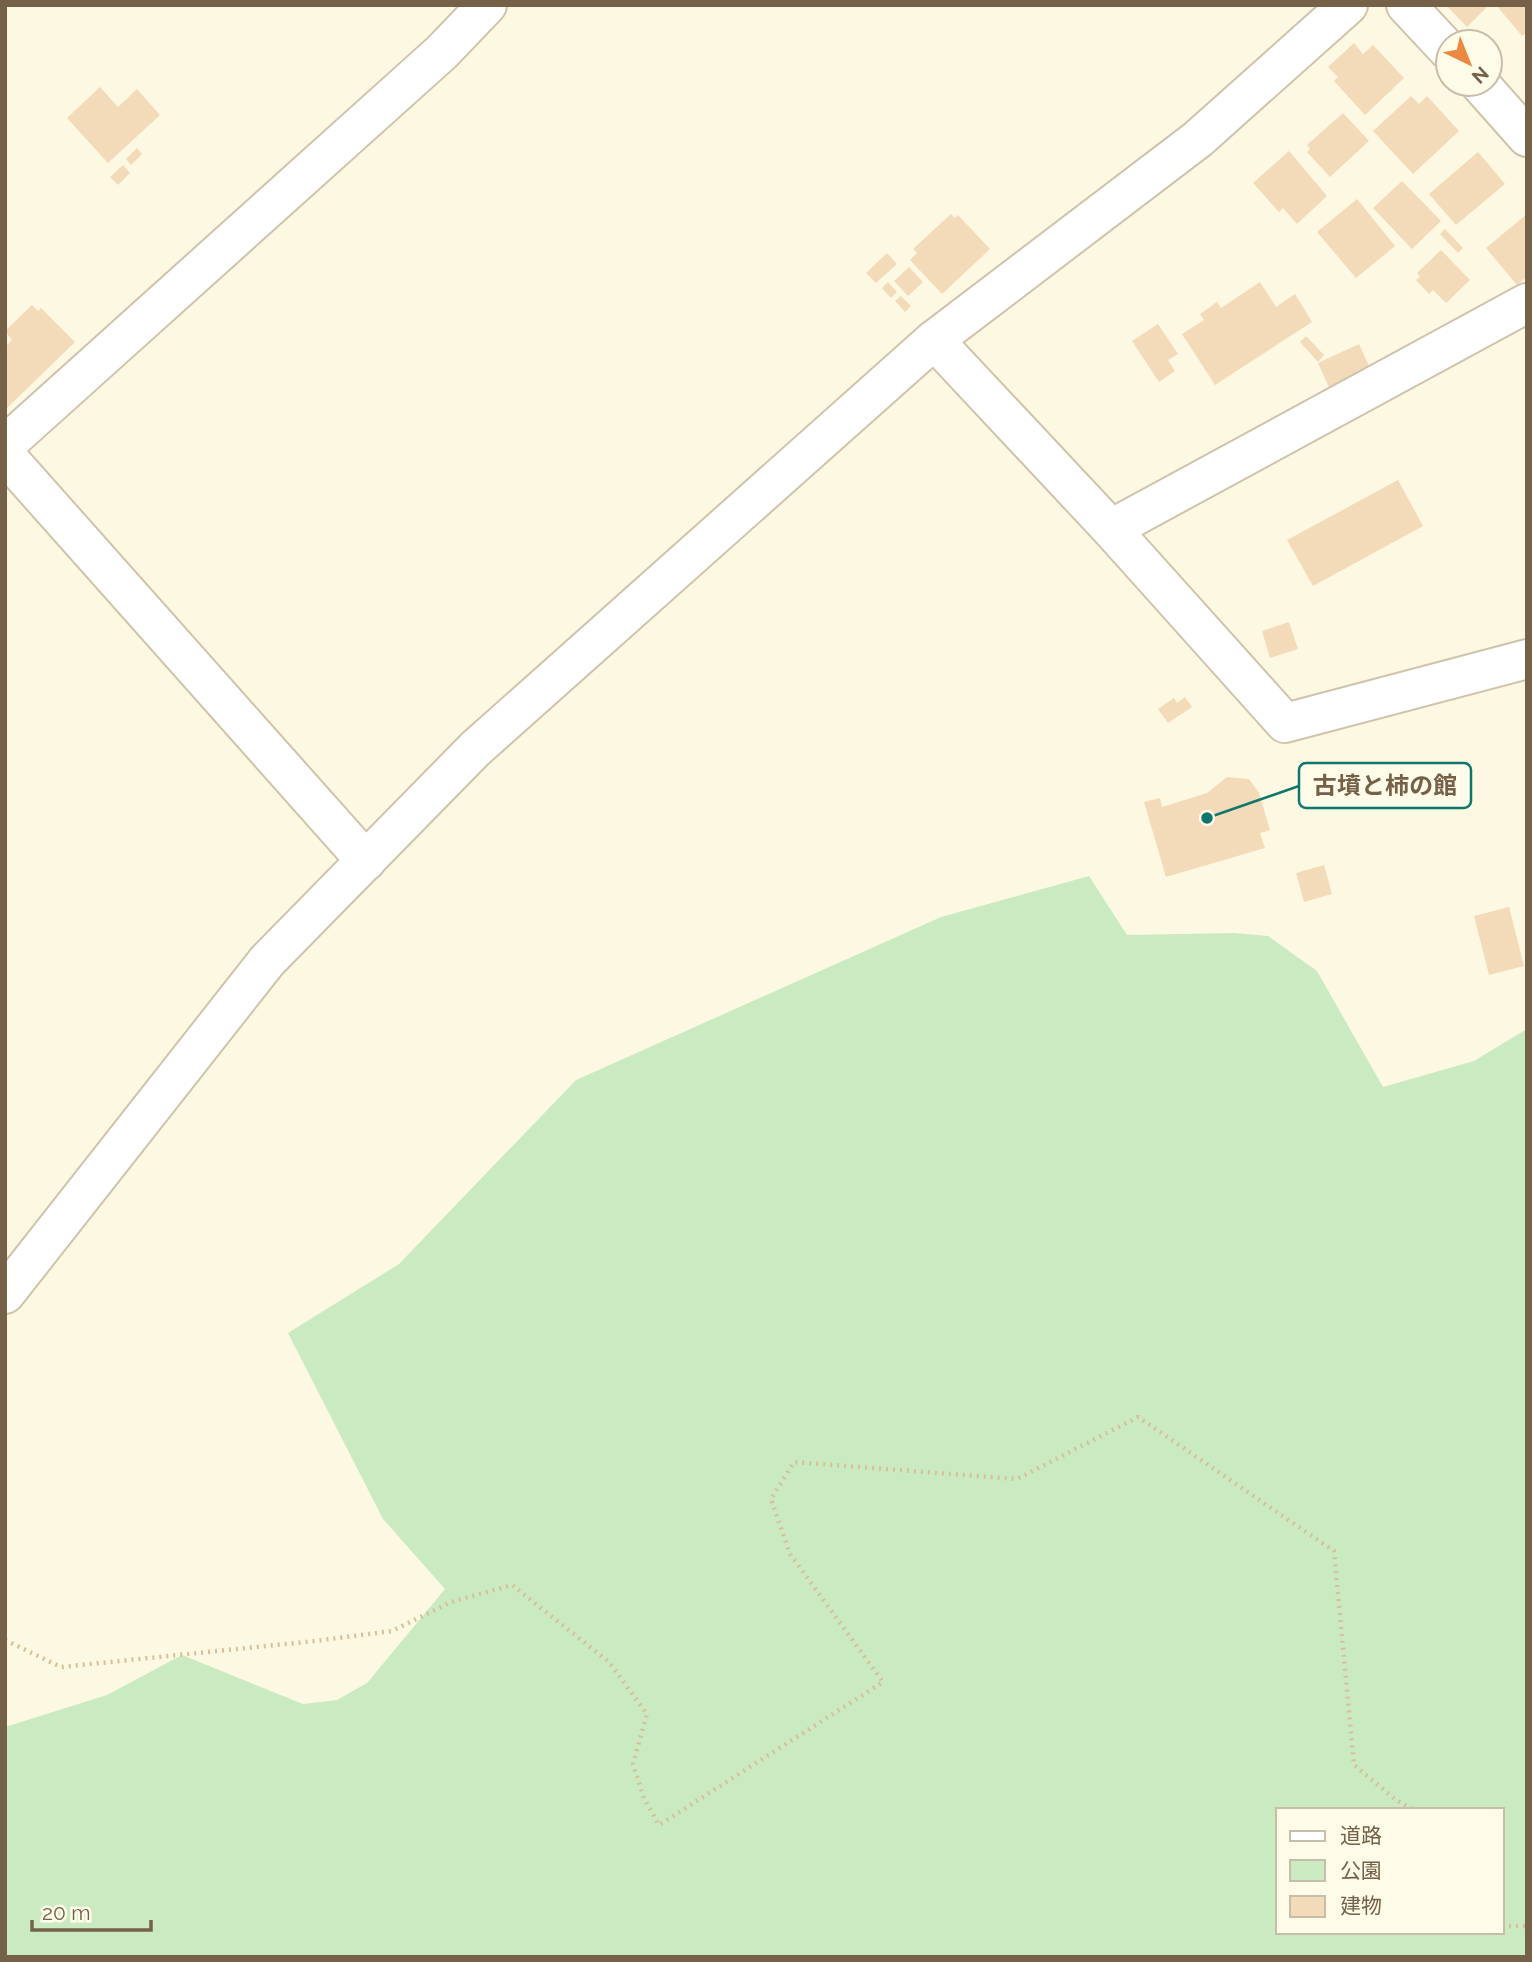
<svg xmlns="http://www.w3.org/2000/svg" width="1532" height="1962" font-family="Raleway,'Noto Sans JP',sans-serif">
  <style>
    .green { fill: #caebc1; fill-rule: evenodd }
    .building { fill: #f3dbb9 }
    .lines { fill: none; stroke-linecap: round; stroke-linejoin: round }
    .street-casing { stroke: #d0c3ac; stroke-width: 42 }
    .path { stroke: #d8bf9c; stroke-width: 4.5; stroke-dasharray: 2 5; stroke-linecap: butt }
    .street { stroke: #fff; stroke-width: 38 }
    .leader { fill: none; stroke: #0f766e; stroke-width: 2.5 }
    .callout-dot { fill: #0f766e; stroke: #fffbe9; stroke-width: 2.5 }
    .callout { fill: #fffbe9; stroke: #0f766e; stroke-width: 2.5 }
    .callout-label { font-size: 24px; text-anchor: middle; font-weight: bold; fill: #756148 }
  </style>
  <rect width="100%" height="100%" fill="#fdf8e2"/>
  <path class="green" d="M1089,876L1127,935L1235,933L1268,936L1317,971L1383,1087L1474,1061L1527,1029V1957H5V1727L107,1695L182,1655L303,1704L337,1700L367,1683L445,1589L383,1519L288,1333L399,1264L576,1080L941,917ZM1278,1810H1502V1932H1278Z"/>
  <g class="building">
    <polygon points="1446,5 1489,5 1467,27"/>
    <polygon points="1496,5 1527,5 1527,32 1522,36"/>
    <polygon points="1354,43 1363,54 1373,45 1404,78 1365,115 1334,81 1338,77 1328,67"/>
    <polygon points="100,87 118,107 137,89 160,115 108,163 67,118"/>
    <polygon points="1411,96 1419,104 1427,96 1459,131 1413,174 1373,131"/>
    <polygon points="1343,113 1369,141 1330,177 1307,152 1310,149 1307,145"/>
    <polygon points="137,148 142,154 131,165 126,159"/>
    <polygon points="1289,151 1327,196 1297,224 1283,208 1279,212 1253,183"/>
    <polygon points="1478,152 1505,184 1456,225 1429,194"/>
    <polygon points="123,165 130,173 118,185 110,177"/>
    <polygon points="1402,181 1441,221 1412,249 1373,208"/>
    <polygon points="1357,199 1395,246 1356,278 1317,232"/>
    <polygon points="951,214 955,218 958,215 990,249 942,294 910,260 917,253 913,249"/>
    <polygon points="1527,214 1527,277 1517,285 1486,248"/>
    <polygon points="1445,229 1463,248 1458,253 1440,234"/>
    <polygon points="1441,250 1470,280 1446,303 1433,290 1429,294 1416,280 1420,277 1417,273"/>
    <polygon points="887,253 897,264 876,283 866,273"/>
    <polygon points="909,267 923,282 908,296 894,281"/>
    <polygon points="888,282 897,292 891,298 882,288"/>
    <polygon points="1260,282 1276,307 1295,294 1312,322 1215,385 1182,334 1204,320 1200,314 1217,302 1221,308"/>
    <polygon points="901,296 911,306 905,312 895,301"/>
    <polygon points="32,305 38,311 41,308 75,342 5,410 5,347 12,340 5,331"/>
    <polygon points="1158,324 1178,354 1168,360 1175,371 1159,382 1132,341"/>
    <polygon points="1306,336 1324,355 1318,362 1300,342"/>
    <polygon points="1359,344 1374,377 1333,396 1318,363"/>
    <polygon points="1398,480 1423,526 1313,586 1287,540"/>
    <polygon points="1289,622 1298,649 1270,658 1262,631"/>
    <polygon points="1185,697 1192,707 1168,723 1158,709 1174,698 1177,703"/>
    <polygon points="1227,777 1249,779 1259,793 1270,830 1260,833 1265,848 1166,877 1144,802 1160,798 1162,807 1207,793"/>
    <polygon points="1324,865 1332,894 1304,902 1296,873"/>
    <polygon points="1509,907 1524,966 1489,975 1474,916"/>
  </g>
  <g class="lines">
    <defs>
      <g id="street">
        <polyline points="1406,5 1448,50"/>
        <polyline points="1480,84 1527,137"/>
        <polyline points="934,340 1111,529 1285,723 1527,659"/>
        <polyline points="5,445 442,52 487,5"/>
        <polyline points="5,455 366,861"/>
        <polyline points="1111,529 1527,303"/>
        <polyline points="5,1294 267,961 475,749 934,340 1198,139 1348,5"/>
      </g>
    </defs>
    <use href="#street" class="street-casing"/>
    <g class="path">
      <polyline points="5,1640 61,1667 315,1641 392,1631 451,1602 512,1585 609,1662 647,1714 633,1764 644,1798 659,1825 883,1682 790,1554 771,1499 794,1462 1017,1479 1138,1417 1334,1551 1354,1765 1396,1800 1414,1810"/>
      <polyline points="1502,1926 1527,1926"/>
    </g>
    <use href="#street" class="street"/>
  </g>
  <path class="leader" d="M1207 818L1299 786"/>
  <circle class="callout-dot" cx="1207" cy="818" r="7"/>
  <rect class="callout" x="1299" y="763" width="172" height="45" rx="7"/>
  <g class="callout-label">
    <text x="1385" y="794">古墳と柿の館</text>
  </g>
  <rect width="1532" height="1962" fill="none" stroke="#756148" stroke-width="14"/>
  <rect x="1276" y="1808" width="228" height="126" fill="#fffbe9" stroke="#c8bda9" stroke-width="2"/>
  <rect x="1290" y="1831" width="35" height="10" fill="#ffffff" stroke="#c8bda9" stroke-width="2"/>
  <text x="1340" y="1843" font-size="21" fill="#756148">道路</text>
  <rect x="1290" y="1860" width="35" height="21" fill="#caebc1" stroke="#c8bda9" stroke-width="2"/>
  <text x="1340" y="1878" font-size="21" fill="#756148">公園</text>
  <rect x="1290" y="1896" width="35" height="21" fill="#f3dbb9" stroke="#c8bda9" stroke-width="2"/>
  <text x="1340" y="1913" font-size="21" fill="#756148">建物</text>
  <g transform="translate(1469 63) rotate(137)"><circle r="33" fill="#fffbe9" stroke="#c8bda9" stroke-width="2"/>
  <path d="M0-5L12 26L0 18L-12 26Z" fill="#eb8943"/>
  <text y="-10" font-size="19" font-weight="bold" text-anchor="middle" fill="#756148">N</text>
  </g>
  <path d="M32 1920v10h119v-10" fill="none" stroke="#756148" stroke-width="3.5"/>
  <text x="42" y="1920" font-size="21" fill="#756148" stroke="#fffbe9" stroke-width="5" paint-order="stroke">20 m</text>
</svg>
